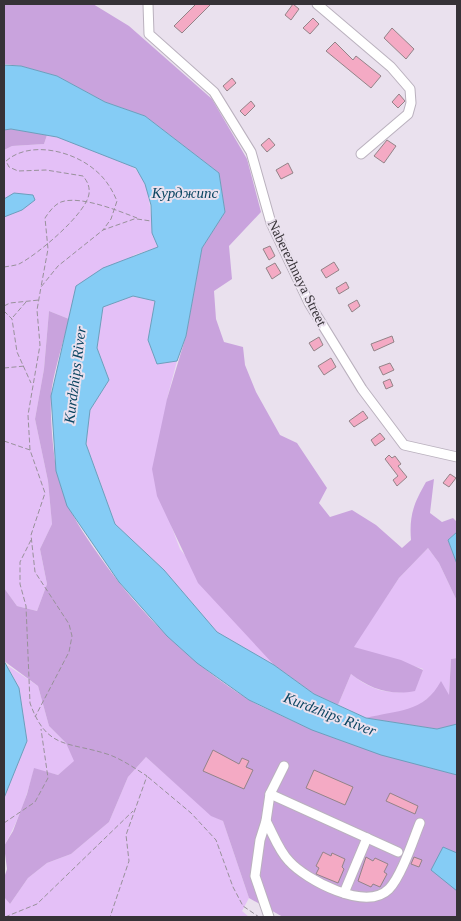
<svg xmlns="http://www.w3.org/2000/svg" width="461" height="921" font-family="'Times New Roman',serif">
  <style>
    .green { fill: #e4c0f7 }
    .forest { fill: #c9a3dd }
    .water { fill: #85ccf5; stroke: #6d9ebc }
    .building { fill: #f4aac4; stroke: #938388 }
    .lines { fill: none; stroke-linecap: round; stroke-linejoin: round }
    .minor-casing { stroke: #bab1be; stroke-width: 11 }
    .path { stroke: #98919a; stroke-width: 1; stroke-dasharray: 5 2.5; stroke-linecap: butt }
    .minor { stroke: #fff; stroke-width: 9 }
    .labels { text-anchor: middle; dominant-baseline: central; stroke-width: 4; stroke-linejoin: round; paint-order: stroke }
    .street-label { font-size: 14px; fill: #363237; stroke: #eae1ee }
    .water-label { font-size: 15px; font-style: italic; fill: #0b4561; stroke: #eae1ee }
  </style>
  <rect width="100%" height="100%" fill="#eae1ee"/>
  <g class="green">
    <path d="M47,135C69,139 116,155 134,168C139,171 144,181 146,187C153,209 149,227 158,247L134,255L71,308L69,319L49,311L44,369L35,419L48,481L52,524L40,549L47,584L37,611L17,606L4,588V150L12,146L44,144Z"/>
    <polygon points="133,296 155,301 148,340 157,364 177,361 167,399 171,525 180,549 274,665 217,632 164,570 115,524 86,444 90,410 109,380 97,348 103,307"/>
    <path d="M428,548L439,563L457,601V658L451,659L449,696L441,682L436,691L415,709L366,718L338,705L351,674C371,690 389,696 415,690L423,669L353,647L399,578Z"/>
    <path d="M7,665L38,686L49,726L66,743L75,761L58,775L34,769C27,796 18,822 4,846V798L27,741L19,688Z"/>
    <polygon points="146,757 211,815 223,821 249,898 242,911 249,917 4,917 4,897 10,904 28,878 47,863 71,854 109,822 128,777"/>
  </g>
  <g class="forest">
    <path d="M4,4H93L129,26L212,99L247,159L261,212L229,246L232,279L214,291L216,319L224,342L243,347L245,365L256,392L280,435L297,443L327,488L319,503L330,517L352,510L376,525L402,548L411,540C409,515 414,503 426,482L434,479L430,513L442,522L453,518L457,522V532L448,540L457,564V601L439,563L428,548L399,578L354,647L401,660L423,670L415,691C391,696 370,689 351,674L338,705L314,694L274,665L198,583L157,496L152,469L167,399L186,336L202,248L225,212L219,173L145,116L105,102L57,76L21,66L4,64Z"/>
    <polygon points="11,129 47,135 44,144 12,146 4,150 4,130"/>
    <path d="M49,311L69,319C64,341 52,376 51,397C50,416 53,453 57,472C65,510 86,537 108,568C146,619 194,666 248,699C258,706 271,710 282,716C338,743 397,759 457,775V917H283L249,898L223,821L211,816L146,757L128,777L109,822L71,854L47,863L28,878L10,904L4,897V878L7,869L4,846L13,831L27,794L34,768L58,775L74,761L66,743L49,726L38,686L4,661V588L17,606L37,611L47,584L40,549L52,524L48,481L35,419L44,369Z"/>
    <path d="M457,658V724L437,729L366,718C397,710 424,713 441,681L449,695L451,659Z"/>
  </g>
  <g class="water">
    <polygon points="4,65 21,66 57,76 105,102 145,116 219,173 225,212 202,248 186,336 177,361 157,364 148,340 155,301 133,296 103,307 97,348 109,380 90,410 86,444 115,524 164,570 217,632 274,665 314,694 366,718 437,729 457,724 457,775 381,755 312,730 249,700 197,663 167,636 119,582 67,506 56,471 51,396 76,286 103,268 158,247 152,233 151,205 145,184 136,168 57,137 11,129 4,130"/>
    <polygon points="14,193 33,195 35,200 22,210 4,217 4,199"/>
    <polygon points="457,532 457,564 448,540"/>
    <polygon points="4,661 19,688 27,741 4,798"/>
    <polygon points="443,847 457,853 457,891 431,870"/>
  </g>
  <g class="building">
    <polygon points="196,4 211,4 182,33 174,26"/>
    <polygon points="293,4 299,9 291,20 285,15"/>
    <polygon points="313,18 319,24 310,34 303,28"/>
    <polygon points="392,28 414,49 406,59 384,38"/>
    <polygon points="335,42 353,60 356,56 381,76 371,88 326,51"/>
    <polygon points="232,78 236,83 227,91 223,86"/>
    <polygon points="399,94 405,101 398,108 392,102"/>
    <polygon points="251,101 255,106 245,116 240,111"/>
    <polygon points="269,138 275,145 267,152 261,145"/>
    <polygon points="387,140 396,146 384,163 374,156"/>
    <polygon points="288,163 293,173 281,179 276,170"/>
    <polygon points="270,246 275,256 269,260 263,249"/>
    <polygon points="334,262 339,270 326,278 321,270"/>
    <polygon points="275,263 281,273 272,279 266,268"/>
    <polygon points="346,282 349,288 339,294 336,288"/>
    <polygon points="357,300 360,306 352,312 348,305"/>
    <polygon points="392,336 394,342 374,351 371,344"/>
    <polygon points="319,337 323,345 314,351 309,343"/>
    <polygon points="331,358 336,367 324,375 318,366"/>
    <polygon points="390,363 394,370 383,375 379,367"/>
    <polygon points="390,379 393,386 386,389 383,382"/>
    <polygon points="363,411 368,418 354,427 349,421"/>
    <polygon points="380,433 385,439 375,446 371,440"/>
    <polygon points="389,455 392,458 395,456 401,464 398,466 407,477 397,486 393,480 398,476 385,459"/>
    <polygon points="450,474 456,478 449,487 443,483"/>
    <polygon points="213,750 239,764 242,758 249,761 246,767 253,770 244,789 203,771"/>
    <polygon points="314,770 353,787 345,805 306,788"/>
    <polygon points="390,793 418,806 415,814 386,801"/>
    <polygon points="323,852 331,856 332,853 345,859 342,867 344,869 338,883 316,874 319,868 316,866"/>
    <polygon points="366,857 373,861 375,858 388,864 384,872 387,874 380,887 373,884 371,887 358,881"/>
    <polygon points="414,857 422,860 419,867 411,864"/>
  </g>
  <g class="lines">
    <defs>
      <g id="minor">
        <polyline points="148,4 149,34 214,92 251,152 271,223 309,303 362,389 404,445 457,457"/>
        <polyline points="317,4 391,67 410,89 411,103 408,114 361,154"/>
        <polyline points="270,794 398,852"/>
        <path d="M266,821C273,834 279,851 289,861C306,880 366,912 389,889C402,875 413,840 420,823"/>
        <polyline points="344,893 367,838"/>
        <polyline points="269,917 255,876 260,840 266,821 270,794 284,766"/>
      </g>
    </defs>
    <use href="#minor" class="minor-casing"/>
    <g class="path">
      <polyline points="137,219 151,221"/>
      <path d="M4,267C9,266 14,266 19,264C37,255 86,214 89,194C90,186 87,181 83,176L46,170L18,171L9,167L6,161C30,140 73,151 95,170C105,178 112,189 117,201L111,219L103,230"/>
      <polyline points="4,306 10,303 39,300"/>
      <polyline points="4,311 12,319 17,352 31,383"/>
      <polyline points="13,317 26,302"/>
      <polyline points="4,368 25,366"/>
      <polyline points="4,441 30,450 45,493 31,535 35,572 69,624 72,636 69,652 35,717"/>
      <path d="M30,450L28,415L40,345L37,310L41,287L58,266L103,230L137,218C119,211 80,195 61,202C54,205 49,212 45,218L48,249L41,287"/>
      <path d="M31,540L20,562V584L26,606L30,703C47,751 69,741 110,755C123,760 136,769 147,776L126,835L129,861L110,917"/>
      <polyline points="148,777 191,813 216,840 233,887 243,906 259,917"/>
      <polyline points="4,823 35,802 48,778 41,729"/>
      <polyline points="5,917 37,904 133,811"/>
    </g>
    <use href="#minor" class="minor"/>
  </g>
  <g class="labels">
    <g class="street-label">
      <text transform="translate(297 273) rotate(64)">Naberezhnaya Street</text>
    </g>
    <g class="water-label">
      <text x="185" y="193">Курджипс</text>
      <text transform="translate(75 375) rotate(-83)">Kurdzhips River</text>
      <text transform="translate(330 714) rotate(21)">Kurdzhips River</text>
    </g>
  </g>
  <rect width="461" height="921" fill="none" stroke="#363237" stroke-width="10"/>
</svg>
